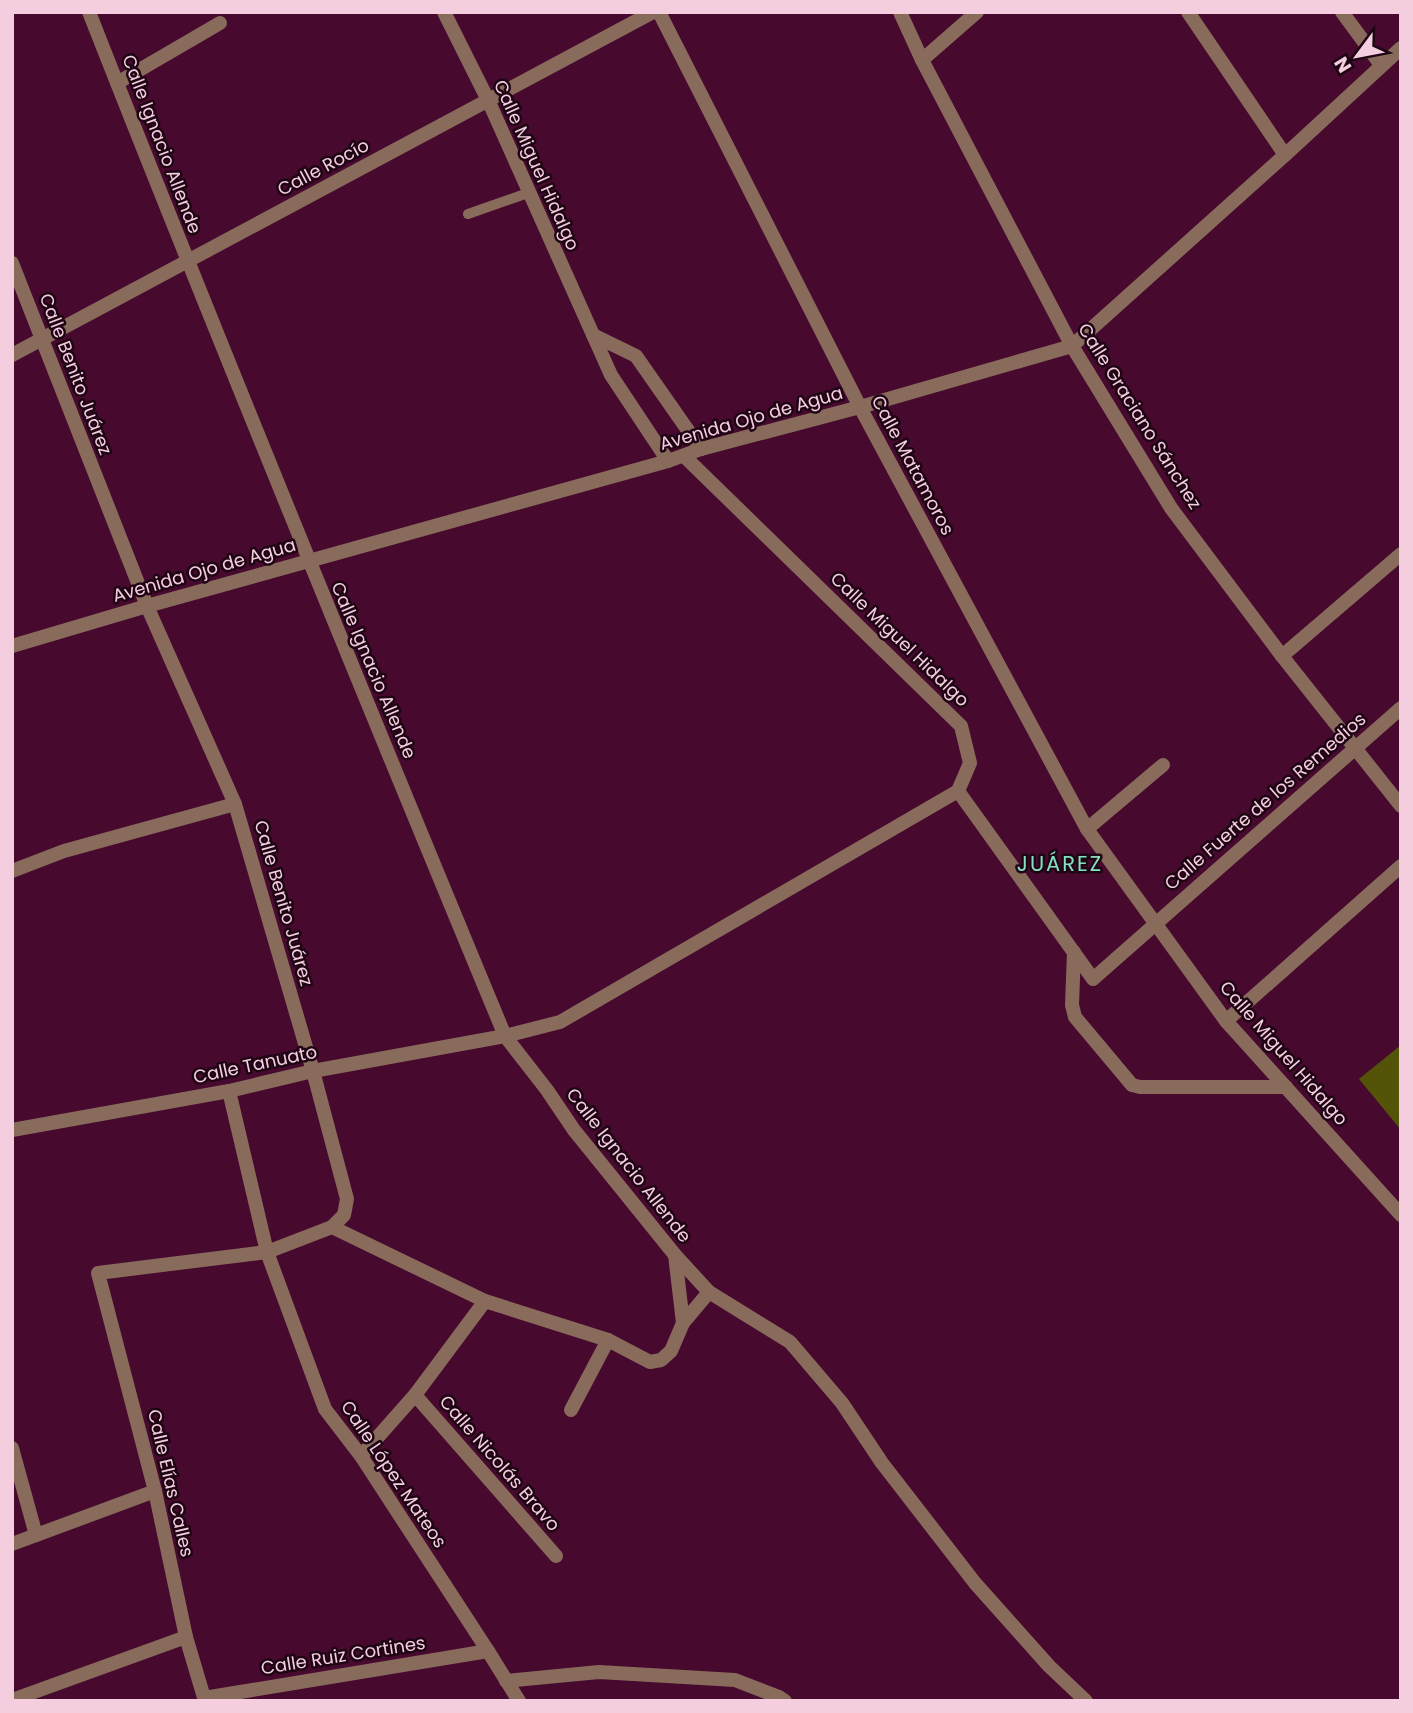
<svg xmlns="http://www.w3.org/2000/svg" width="1413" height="1713" font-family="Poppins,sans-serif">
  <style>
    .green { fill: #545409 }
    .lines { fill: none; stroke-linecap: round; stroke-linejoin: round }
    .lane { stroke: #886b5b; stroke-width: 10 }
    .street { stroke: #886b5b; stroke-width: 14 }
    .labels { text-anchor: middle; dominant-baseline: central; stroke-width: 5; stroke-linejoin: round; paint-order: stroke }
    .street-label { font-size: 18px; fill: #f4cddf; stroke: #1e0513 }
    .quarter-label { font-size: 21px; letter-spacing: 2px; fill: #84e0c0; stroke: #1e0513 }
  </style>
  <rect width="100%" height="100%" fill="#47092e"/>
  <polygon class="green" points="1401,1045 1401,1130 1359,1079"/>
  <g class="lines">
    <polyline class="lane" points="468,214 528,193"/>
    <g class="street">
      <path d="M89,12C224,355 364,696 505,1036L547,1090L574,1130L675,1255L709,1292L790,1342L842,1403L882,1463L975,1583L1049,1666L1086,1701"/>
      <polyline points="444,12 488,100 611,375 668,461"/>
      <polyline points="659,12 860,407 1087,829 1226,1021 1401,1215"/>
      <polyline points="900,12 922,60 1072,346 1171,508 1282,656 1401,806"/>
      <polyline points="1188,12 1285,155"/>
      <polyline points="1342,12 1381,65"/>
      <polyline points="922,60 977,12"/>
      <polyline points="117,83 220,23"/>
      <polyline points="12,263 147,606 235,804 313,1071 347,1199 344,1215 332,1227 267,1252 98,1273 155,1491 186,1637 205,1701"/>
      <polyline points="593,335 636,356 701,449"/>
      <polyline points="12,355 653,12"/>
      <polyline points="684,456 961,726 970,763 958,791 1093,979 1401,708"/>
      <polyline points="12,646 147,606 668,461 701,449 860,407 1072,346 1285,155 1401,48"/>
      <polyline points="1282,656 1401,554"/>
      <polyline points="1087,829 1163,765"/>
      <polyline points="12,871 64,851 235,804"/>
      <polyline points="1074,952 1072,1005 1075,1017 1132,1085 1140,1087 1286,1087"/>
      <polyline points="1226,1021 1401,866"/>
      <polyline points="229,1091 267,1252 325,1409 361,1456 488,1651 519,1701"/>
      <polyline points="12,1130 229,1091 313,1071 505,1036 560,1022 958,791"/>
      <polyline points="332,1227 485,1301 608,1340 650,1362 661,1360 671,1351 683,1323 709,1292"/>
      <polyline points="675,1255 683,1323"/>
      <polyline points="415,1395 556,1556"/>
      <polyline points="571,1410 608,1340"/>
      <polyline points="12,1448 36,1535"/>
      <polyline points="361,1456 415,1395 485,1301"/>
      <polyline points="12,1544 155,1491"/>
      <polyline points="506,1681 599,1672 735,1680 779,1697 785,1701"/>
      <polyline points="204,1698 488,1651"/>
      <polyline points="12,1700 186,1637"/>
    </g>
  </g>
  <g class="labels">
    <g class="street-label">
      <text transform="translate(162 144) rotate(69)">Calle Ignacio Allende</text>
      <text transform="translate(537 165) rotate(66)">Calle Miguel Hidalgo</text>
      <text transform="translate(323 167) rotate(-28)">Calle Rocío</text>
      <text transform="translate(76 374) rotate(69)">Calle Benito Juárez</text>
      <text transform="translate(1140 416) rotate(58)">Calle Graciano Sánchez</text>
      <text transform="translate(751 418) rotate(-16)">Avenida Ojo de Agua</text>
      <text transform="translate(913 465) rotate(62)">Calle Matamoros</text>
      <text transform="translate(204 570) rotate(-16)">Avenida Ojo de Agua</text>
      <text transform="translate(900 639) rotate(44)">Calle Miguel Hidalgo</text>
      <text transform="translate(374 670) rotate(67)">Calle Ignacio Allende</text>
      <text transform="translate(1265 801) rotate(-41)">Calle Fuerte de los Remedios</text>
      <text transform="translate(284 903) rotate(74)">Calle Benito Juárez</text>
      <text transform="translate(1284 1053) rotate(49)">Calle Miguel Hidalgo</text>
      <text transform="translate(255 1064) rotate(-12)">Calle Tanuato</text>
      <text transform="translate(629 1165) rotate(52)">Calle Ignacio Allende</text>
      <text transform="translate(500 1463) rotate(49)">Calle Nicolás Bravo</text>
      <text transform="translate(394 1474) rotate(56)">Calle López Mateos</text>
      <text transform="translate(171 1483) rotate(77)">Calle Elías Calles</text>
      <text transform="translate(343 1655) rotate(-9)">Calle Ruiz Cortines</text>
    </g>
    <g class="quarter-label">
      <text x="1060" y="863">JUÁREZ</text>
    </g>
  </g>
  <rect width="1413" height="1713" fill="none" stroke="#f4cddf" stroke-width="28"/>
  <g transform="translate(1357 56) rotate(238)" stroke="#1e0513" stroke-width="5" paint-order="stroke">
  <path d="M0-5L12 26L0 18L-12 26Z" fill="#f4cddf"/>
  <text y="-10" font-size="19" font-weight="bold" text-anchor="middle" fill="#f4cddf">N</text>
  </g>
</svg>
